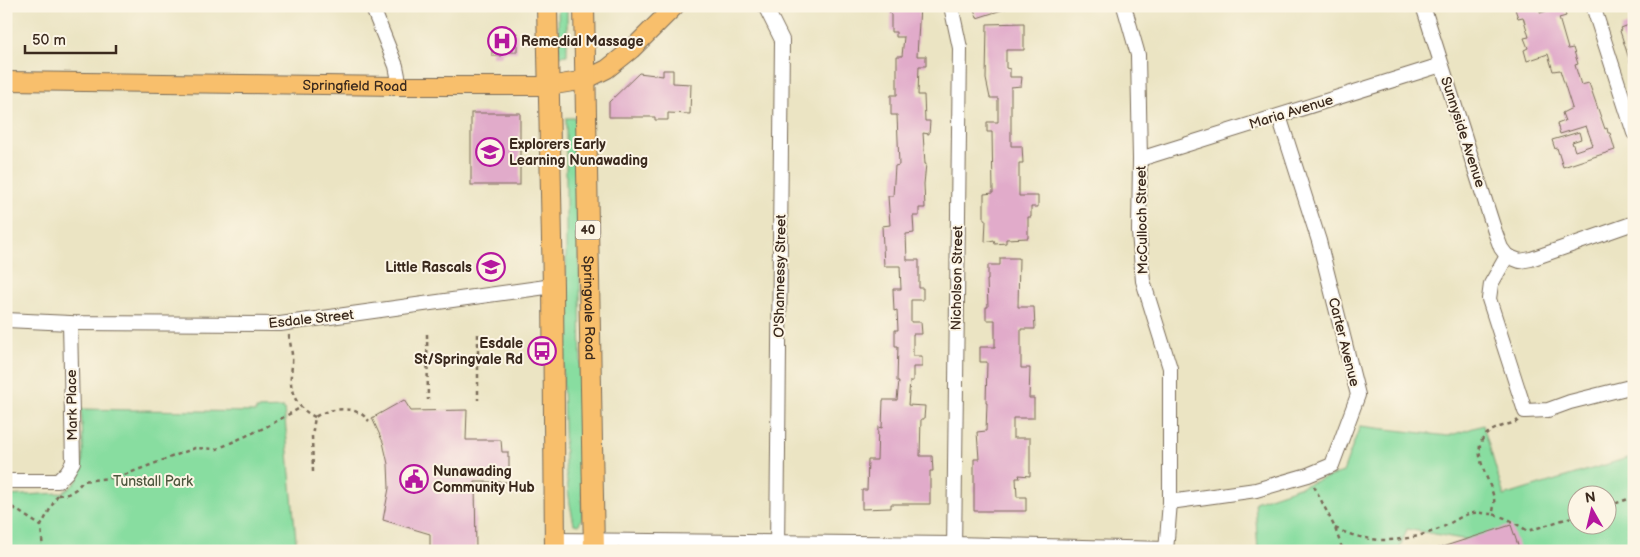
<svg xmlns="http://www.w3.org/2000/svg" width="1640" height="557" font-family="'Balsamiq Sans',sans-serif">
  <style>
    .green { fill: #88dda0; stroke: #62845f; fill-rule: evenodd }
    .building { fill: #e1abca }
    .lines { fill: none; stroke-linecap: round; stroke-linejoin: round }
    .minor-casing { stroke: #796b58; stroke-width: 16 }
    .major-casing { stroke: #796b58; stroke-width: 20 }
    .highway-casing { stroke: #796b58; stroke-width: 22 }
    .path { stroke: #796b58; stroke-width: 2.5; stroke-dasharray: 4 4; stroke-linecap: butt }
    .minor { stroke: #fff; stroke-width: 14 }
    .major { stroke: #f8bf6c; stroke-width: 18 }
    .highway { stroke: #f8bf6c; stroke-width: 20 }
    .labels { text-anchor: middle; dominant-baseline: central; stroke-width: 4; stroke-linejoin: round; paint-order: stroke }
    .shield { fill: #fcf5e5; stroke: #75675a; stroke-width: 1 }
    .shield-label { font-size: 12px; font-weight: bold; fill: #3b2a1e }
    .poi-label { font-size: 14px; font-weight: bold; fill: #3b2a1e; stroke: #fcf5e5; text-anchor: start }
    .street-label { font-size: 14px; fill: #3b2a1e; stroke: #fcf5e5 }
    .park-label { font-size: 14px; fill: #4e573e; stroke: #fcf5e5 }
  </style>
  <rect width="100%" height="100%" fill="#fcf5e5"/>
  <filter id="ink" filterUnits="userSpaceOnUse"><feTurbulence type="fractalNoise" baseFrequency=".02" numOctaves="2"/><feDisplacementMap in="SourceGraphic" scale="10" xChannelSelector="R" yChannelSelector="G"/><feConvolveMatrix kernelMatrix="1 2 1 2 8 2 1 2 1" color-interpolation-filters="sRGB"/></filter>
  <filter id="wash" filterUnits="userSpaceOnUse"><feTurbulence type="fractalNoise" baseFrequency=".0096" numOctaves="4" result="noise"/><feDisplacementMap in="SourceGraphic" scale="20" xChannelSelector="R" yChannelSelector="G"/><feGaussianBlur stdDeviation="1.12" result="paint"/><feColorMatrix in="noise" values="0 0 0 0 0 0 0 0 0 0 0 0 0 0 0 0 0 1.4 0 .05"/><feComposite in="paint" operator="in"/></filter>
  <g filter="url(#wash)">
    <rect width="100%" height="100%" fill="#ebe4c3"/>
    <g class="green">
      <polygon points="558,6 567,6 567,55 559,56"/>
      <polygon points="566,118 575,118 580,279 582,504 582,517 579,525 574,524 570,504 565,466 562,341 566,278"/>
      <path d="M284,408L297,551H6V496L61,493C69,489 75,485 79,477C86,463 82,426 81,409L256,412V409Z"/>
      <path d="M1483,425L1504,496L1634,456V551H1486L1484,543L1407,529L1399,551H1258L1255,502L1343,472L1360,426L1448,436ZM1578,494H1608V524H1578Z"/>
    </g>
    <g id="blocks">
      <g class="building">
        <polygon points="887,6 920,6 917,56 926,56 926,66 919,66 918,95 924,95 925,121 930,121 929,134 923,133 925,164 926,164 924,184 925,208 919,208 919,216 913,216 914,233 906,234 907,260 919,260 919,288 923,288 923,300 911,300 911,322 921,322 922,334 913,334 913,356 922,356 922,367 913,367 913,381 910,381 908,405 925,406 924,419 921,419 920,456 932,456 933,471 930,471 930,504 891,504 891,508 862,509 862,490 867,490 868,460 877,460 878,427 882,428 883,400 897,400 899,381 897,381 898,346 895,346 895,330 898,330 897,310 894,311 893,289 901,289 900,266 884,266 882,226 890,225 888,196 893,196 895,166 899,165 897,115 891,115 891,95 897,95 897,56 902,56 904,37 896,37 896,32 891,32 891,15"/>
        <polygon points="973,6 1008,6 1008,8 977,18"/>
        <polygon points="1519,6 1548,6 1548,8 1540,11 1540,13 1563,6 1566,16 1559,18 1568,49 1573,48 1578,64 1575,65 1581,85 1589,83 1605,129 1607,128 1608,133 1610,133 1615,150 1563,167 1557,148 1555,149 1552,140 1579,132 1581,139 1572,142 1575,151 1593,145 1586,126 1560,134 1557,124 1565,121 1562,113 1572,108 1560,70 1553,71 1548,54 1527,61 1524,50 1528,48 1524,38 1529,37 1523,17 1518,18 1515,9 1520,7"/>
        <polygon points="1024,23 1024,50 1006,50 1006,68 1010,69 1010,77 1022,77 1021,86 1011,87 1011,146 1022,146 1023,163 1019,163 1019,196 1038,196 1038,207 1031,207 1031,217 1028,217 1028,238 1006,239 1006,243 995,244 994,240 985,242 986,220 984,220 984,194 993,193 992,132 987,132 987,122 998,122 998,98 990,98 986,79 987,24"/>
        <polygon points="1634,23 1634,68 1632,68 1620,31 1622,30 1621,28"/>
        <polygon points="492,33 517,33 517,52 502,52 502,56 492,56"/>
        <polygon points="663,70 673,70 673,83 691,84 690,114 668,113 668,120 655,120 655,117 609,117 609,102 639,73 663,76"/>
        <rect x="471" y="113" width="49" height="72"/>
        <polygon points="1000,258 1019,258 1018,307 1034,307 1035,329 1021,329 1021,368 1030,368 1029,398 1034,398 1034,418 1013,418 1013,438 1030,438 1030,476 1019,475 1020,478 1016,478 1017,497 1026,497 1026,511 974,511 974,459 979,459 977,432 986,431 987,403 986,403 987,362 980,362 980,347 995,347 995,320 986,320 986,307 988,307 987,280 988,280 988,265 1000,265"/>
        <polygon points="404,400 411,411 467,410 466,440 501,440 502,452 508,452 508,457 509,457 509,482 475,482 476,551 430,551 430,534 383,520 389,488 388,464 383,442 372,418"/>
        <polygon points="1511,525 1520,551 1436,551 1436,549"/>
      </g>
    </g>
  </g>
  <g filter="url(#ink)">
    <use href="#blocks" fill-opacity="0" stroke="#796b58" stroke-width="1"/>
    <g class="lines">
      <defs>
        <g id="minor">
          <polyline points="372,6 396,66 398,76 398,86"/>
          <polyline points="765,6 782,40 777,551"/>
          <polyline points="951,6 960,48 954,551"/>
          <polyline points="1124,6 1138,55 1140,159 1139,232 1143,281 1170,368 1170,502 1166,551"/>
          <polyline points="1423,6 1495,232 1501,248 1507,256"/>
          <polyline points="1593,6 1634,133"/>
          <polyline points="1140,159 1441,65"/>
          <polyline points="1634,223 1531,259 1520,261 1507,256 1491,284 1489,299 1525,411 1548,410 1570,402 1634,386"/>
          <polyline points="6,320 70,323 280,324 553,286"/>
          <polyline points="6,481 58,481 67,472 73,462 70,323"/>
          <polyline points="1170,502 1256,490 1308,475 1332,465 1358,395 1319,241 1279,116"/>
          <polyline points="555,540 954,544 1166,549"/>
        </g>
        <g id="major">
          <path id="s1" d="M6,81L398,86H549L585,80L607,69L632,49L675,6"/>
        </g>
        <g id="highway">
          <polyline points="547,6 553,286 555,551"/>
          <path id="s2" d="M584,6L594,551"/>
        </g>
      </defs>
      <use href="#minor" class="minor-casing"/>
      <use href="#major" class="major-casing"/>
      <use href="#highway" class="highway-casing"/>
      <g class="path">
        <polyline points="427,334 428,400"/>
        <polyline points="478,334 478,400"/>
        <path d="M289,335C290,344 293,354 292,363C292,370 290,377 291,383C292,399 302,411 315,417"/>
        <path d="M1518,420L1516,422C1507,425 1495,427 1487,434C1468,450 1491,480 1494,499C1495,503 1493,509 1493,514L1508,519L1528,531L1578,515"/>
        <path d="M313,472L312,436L315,417C325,410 348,406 359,413C363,414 366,418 369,421"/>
        <polyline points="1314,486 1335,528 1343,551"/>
        <polyline points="58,495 68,494 76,489 83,481 119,477 195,448 217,449 266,427 300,408"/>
        <polyline points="6,503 41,526"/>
        <polyline points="1608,506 1634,497"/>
        <path d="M1335,528C1370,545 1406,543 1441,528C1452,523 1461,515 1473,513C1479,512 1487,514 1493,514"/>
        <polyline points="43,551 41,526 58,494"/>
      </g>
      <use href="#minor" class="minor"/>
      <use href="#major" class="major"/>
      <use href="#highway" class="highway"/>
    </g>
  </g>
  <defs>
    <symbol id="hospital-ring" viewBox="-11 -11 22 22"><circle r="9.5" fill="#fcf5e5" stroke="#b5179e" stroke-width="1.5"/><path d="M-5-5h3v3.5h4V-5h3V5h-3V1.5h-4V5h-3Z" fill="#b5179e"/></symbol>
    <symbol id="school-ring" viewBox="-11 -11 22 22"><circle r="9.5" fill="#fcf5e5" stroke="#b5179e" stroke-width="1.5"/><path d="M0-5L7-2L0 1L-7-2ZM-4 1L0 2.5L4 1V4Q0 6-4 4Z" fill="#b5179e"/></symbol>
    <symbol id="bus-ring" viewBox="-11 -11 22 22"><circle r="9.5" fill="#fcf5e5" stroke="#b5179e" stroke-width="1.5"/><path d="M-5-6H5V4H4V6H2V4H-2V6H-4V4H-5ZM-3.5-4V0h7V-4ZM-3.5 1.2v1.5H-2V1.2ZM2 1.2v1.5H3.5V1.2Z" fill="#b5179e"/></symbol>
    <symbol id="civic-ring" viewBox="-11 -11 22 22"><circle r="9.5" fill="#fcf5e5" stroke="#b5179e" stroke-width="1.5"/><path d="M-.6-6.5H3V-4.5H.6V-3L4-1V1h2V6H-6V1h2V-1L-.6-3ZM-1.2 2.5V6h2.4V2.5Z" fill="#b5179e"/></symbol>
  </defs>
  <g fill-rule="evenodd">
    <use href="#hospital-ring" x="486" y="25" width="32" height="32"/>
    <use href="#school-ring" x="474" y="136" width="32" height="32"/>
    <use href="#school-ring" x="475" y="251" width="32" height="32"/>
    <use href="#bus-ring" x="526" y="335" width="32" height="32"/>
    <use href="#civic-ring" x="398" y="463" width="32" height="32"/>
  </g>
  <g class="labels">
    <rect class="shield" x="575.5" y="220.5" width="25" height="19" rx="4"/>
    <g class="shield-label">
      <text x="588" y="230">40</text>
    </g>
    <g class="poi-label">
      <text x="521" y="41">Remedial Massage</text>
      <text x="509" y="144">Explorers Early<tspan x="509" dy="16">Learning Nunawading</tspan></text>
      <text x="472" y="267" text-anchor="end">Little Rascals</text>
      <text x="523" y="343" text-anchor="end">Esdale<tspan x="523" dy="16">St/Springvale Rd</tspan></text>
      <text x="433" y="471">Nunawading<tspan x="433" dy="16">Community Hub</tspan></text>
    </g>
    <g class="street-label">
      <text stroke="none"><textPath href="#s1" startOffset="349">Springfield Road</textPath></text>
      <text transform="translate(1291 112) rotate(-17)">Maria Avenue</text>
      <text transform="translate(1463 132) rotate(72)">Sunnyside Avenue</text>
      <text transform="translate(1142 220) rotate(-91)">McCulloch Street</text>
      <text transform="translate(780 276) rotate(-89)">O'Shannessy Street</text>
      <text transform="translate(957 278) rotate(-89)">Nicholson Street</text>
      <text stroke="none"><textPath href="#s2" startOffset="302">Springvale Road</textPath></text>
      <text transform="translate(311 319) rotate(-6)">Esdale Street</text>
      <text transform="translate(1344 342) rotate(76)">Carter Avenue</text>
      <text transform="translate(72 405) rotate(-91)">Mark Place</text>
    </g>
    <g class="park-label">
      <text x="153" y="481">Tunstall Park</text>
    </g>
  </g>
  <rect width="1640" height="557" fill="none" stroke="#fcf5e5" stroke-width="25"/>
  <g transform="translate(1592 510) rotate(352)"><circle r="24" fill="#fcf5e5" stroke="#afa495"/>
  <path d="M0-4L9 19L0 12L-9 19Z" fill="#b5179e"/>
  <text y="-8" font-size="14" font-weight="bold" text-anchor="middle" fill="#3b2a1e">N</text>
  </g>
  <path d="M25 45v8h91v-8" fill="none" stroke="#3b2a1e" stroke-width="2.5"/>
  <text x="32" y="45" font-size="15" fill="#3b2a1e" stroke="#fcf5e5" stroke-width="4" paint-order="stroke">50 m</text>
</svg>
